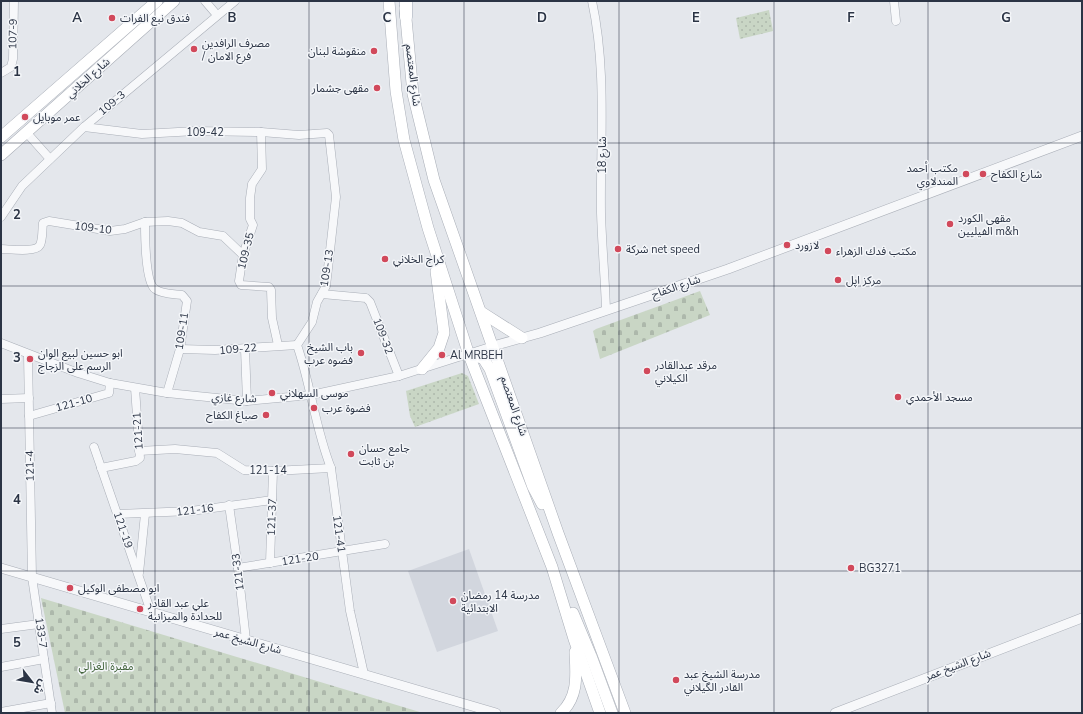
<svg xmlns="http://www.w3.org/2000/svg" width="1083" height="714" font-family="'Nunito Sans','Noto Sans Arabic',sans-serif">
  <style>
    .built { fill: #d2d6de }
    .grass { fill: url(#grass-dots) }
    .cemetery { fill: url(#cemetery-stones) }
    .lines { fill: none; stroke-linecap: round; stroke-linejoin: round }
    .minor-casing { stroke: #a9aeb7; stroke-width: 9 }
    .tertiary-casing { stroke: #a9aeb7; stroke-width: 10 }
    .secondary-casing { stroke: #a9aeb7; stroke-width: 12 }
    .primary-casing { stroke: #a3abb8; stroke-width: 13 }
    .minor { stroke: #f7f8fa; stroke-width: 8 }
    .tertiary { stroke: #f7f8fa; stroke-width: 9 }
    .secondary { stroke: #fff; stroke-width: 11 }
    .primary { stroke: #fff; stroke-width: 12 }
    .grid { fill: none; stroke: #2b3445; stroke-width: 1; stroke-opacity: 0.55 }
    .poi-dot { fill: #d1495b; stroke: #f4f6f9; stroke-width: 1.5 }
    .labels { text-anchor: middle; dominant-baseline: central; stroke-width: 3; stroke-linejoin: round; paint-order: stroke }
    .poi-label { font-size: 11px; fill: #2b3445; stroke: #f4f6f9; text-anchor: start }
    .street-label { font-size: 11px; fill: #2b3445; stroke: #f4f6f9 }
    .park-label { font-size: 11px; fill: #3f6138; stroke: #f4f6f9 }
    .grid-label { font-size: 13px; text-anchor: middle; font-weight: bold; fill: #2b3445; stroke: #f4f6f9; stroke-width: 3; stroke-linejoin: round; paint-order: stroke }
  </style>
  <defs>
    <pattern id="grass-dots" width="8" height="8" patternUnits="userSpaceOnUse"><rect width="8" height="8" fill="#c9d6c5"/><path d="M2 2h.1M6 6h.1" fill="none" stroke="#adb8ab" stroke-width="1.8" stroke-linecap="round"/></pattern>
    <pattern id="cemetery-stones" width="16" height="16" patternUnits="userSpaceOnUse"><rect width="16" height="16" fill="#c9d6c5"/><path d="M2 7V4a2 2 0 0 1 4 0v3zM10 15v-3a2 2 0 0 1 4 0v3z" fill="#adb8ab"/></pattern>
  </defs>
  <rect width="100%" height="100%" fill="#e4e7ec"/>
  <polygon class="built" points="469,549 498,631 437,652 408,571"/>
  <g class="grass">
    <polygon points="769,10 773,31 740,39 736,18"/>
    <polygon points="462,373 468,376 479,404 415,427 410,416 406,391"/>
  </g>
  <g class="cemetery">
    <polygon points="700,291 710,315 600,359 593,331 596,329"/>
    <polygon points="41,598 423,713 65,713"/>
  </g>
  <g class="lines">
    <defs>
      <g id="minor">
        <polyline points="205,1 217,15"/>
        <path d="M592,1C607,70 600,143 601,213C602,246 605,278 606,310"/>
        <polyline points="894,1 896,21"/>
        <polyline points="1,73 11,67 13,59 14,1"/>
        <path d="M84,127L142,134L196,131L261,132L299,135L327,133L329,135L336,197L326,286L317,302L312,322L297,345C311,385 315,428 331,468L350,611L364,674"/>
        <polyline points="26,132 50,159"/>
        <polyline points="261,132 262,169 252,184 250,198 250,219 253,225 243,255 239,281 241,285 269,287 271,290 272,318 278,345"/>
        <polyline points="1,217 22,186 84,127 235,1"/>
        <path d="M145,222C145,234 145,283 155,289C161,294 174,294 182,295L187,301L180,349L167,393"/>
        <path d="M1,249C9,249 36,253 40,245C43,239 42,229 43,223L49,221L110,231L125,229L145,222L168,221L182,223L199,232L223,236L243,255"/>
        <polyline points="322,294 366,298 370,302 399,376"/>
        <polyline points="1,343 78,373 110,383 167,393 247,401 311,395 399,376 493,346"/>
        <polyline points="180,349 215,350 297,345"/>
        <polyline points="245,349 247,401"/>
        <polyline points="28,355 32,577 52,713"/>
        <polyline points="1,399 29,398"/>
        <polyline points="29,416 109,393 110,383"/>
        <polyline points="94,447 151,612"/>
        <polyline points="139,451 175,449 217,453 244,470 273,471 331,468"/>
        <polyline points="101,468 136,461 140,458 135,388"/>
        <polyline points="229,505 238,568 246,640"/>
        <polyline points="118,514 191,511 272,500"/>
        <polyline points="270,563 273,471"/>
        <polyline points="238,568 385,544"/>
        <polyline points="139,573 145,514"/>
        <polyline points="1,629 39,624"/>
        <polyline points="1,667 44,659"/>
        <polyline points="1,712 51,703"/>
      </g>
      <g id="tertiary">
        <polyline points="493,346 540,333 728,269 1082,136"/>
        <polyline points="1,568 496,713"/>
        <polyline points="835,713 1082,618"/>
      </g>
      <g id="secondary">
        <polyline points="389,1 396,91 404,140 428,228 469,355 552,567 574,639 600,713"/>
        <polyline points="405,8 413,94 434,180 558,533 625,713"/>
        <polyline points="1,137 157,1"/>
        <polyline points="1,155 174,1"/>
        <polyline points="481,312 522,338"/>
        <polyline points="469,355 483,358 490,369 533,487 542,504"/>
        <polyline points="422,369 439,348 444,333 436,271"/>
        <polyline points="573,613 591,656 612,713"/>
        <path d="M561,713C579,696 576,674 575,652"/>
      </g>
      <polyline id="primary" points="406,1 406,17"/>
    </defs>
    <use href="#minor" class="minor-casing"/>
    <use href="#tertiary" class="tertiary-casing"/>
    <use href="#secondary" class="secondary-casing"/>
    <use href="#primary" class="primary-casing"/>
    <use href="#minor" class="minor"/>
    <use href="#tertiary" class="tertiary"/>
    <use href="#secondary" class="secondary"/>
    <use href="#primary" class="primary"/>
  </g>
  <path class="grid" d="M155,1V713M309,1V713M464,1V713M619,1V713M774,1V713M928,1V713M1,143H1082M1,286H1082M1,428H1082M1,571H1082"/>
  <g class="poi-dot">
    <circle cx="112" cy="18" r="4"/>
    <circle cx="194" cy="49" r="4"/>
    <circle cx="374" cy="51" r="4"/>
    <circle cx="377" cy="88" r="4"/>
    <circle cx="25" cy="117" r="4"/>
    <circle cx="966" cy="174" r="4"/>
    <circle cx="983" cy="174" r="4"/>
    <circle cx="950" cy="224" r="4"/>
    <circle cx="787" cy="245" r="4"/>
    <circle cx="618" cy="249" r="4"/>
    <circle cx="828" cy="251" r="4"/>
    <circle cx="385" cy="259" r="4"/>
    <circle cx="838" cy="280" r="4"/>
    <circle cx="361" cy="353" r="4"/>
    <circle cx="442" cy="355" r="4"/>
    <circle cx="30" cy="359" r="4"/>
    <circle cx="647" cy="371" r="4"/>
    <circle cx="272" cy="393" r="4"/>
    <circle cx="898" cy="397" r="4"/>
    <circle cx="314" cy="408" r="4"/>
    <circle cx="266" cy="415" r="4"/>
    <circle cx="351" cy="454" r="4"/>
    <circle cx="851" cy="568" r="4"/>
    <circle cx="70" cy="588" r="4"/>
    <circle cx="453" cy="601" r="4"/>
    <circle cx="140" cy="609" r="4"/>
    <circle cx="676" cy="680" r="4"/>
  </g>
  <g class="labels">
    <g class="poi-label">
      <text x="120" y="18">فندق نبع الفرات</text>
      <text x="202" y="43">مصرف الرافدين<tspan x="202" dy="13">/ فرع الامان</tspan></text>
      <text x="366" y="51" text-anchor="end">منقوشة لبنان</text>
      <text x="369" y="88" text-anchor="end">مقهى جشمار</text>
      <text x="33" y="117">عمر موبايل</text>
      <text x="958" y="168" text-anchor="end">مكتب أحمد<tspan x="958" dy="13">المندلاوي</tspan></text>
      <text x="991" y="174">شارع الكفاح</text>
      <text x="958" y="218">مقهى الكورد<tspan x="958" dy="13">الفيليين m&amp;h</tspan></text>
      <text x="795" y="245">لازورد</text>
      <text x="626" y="249">شركة net speed</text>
      <text x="836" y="251">مكتب فدك الزهراء</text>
      <text x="393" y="259">كراج الخلاني</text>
      <text x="846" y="280">مركز اپل</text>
      <text x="353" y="347" text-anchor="end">باب الشيخ<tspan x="353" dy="13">فضوه عرب</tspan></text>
      <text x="38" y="353">ابو حسين لبيع الوان<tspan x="38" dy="13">الرسم على الزجاج</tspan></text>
      <text x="450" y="355">Al MRBEH</text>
      <text x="655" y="365">مرقد عبدالقادر<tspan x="655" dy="13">الكيلاني</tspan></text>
      <text x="280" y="393">موسى السهلاني</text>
      <text x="906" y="397">مسجد الأحمدي</text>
      <text x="322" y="408">فضوة عرب</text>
      <text x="258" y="415" text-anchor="end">صباغ الكفاح</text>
      <text x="359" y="448">جامع حسان<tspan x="359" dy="13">بن ثابت</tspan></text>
      <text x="859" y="568">BG3271</text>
      <text x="78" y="588">ابو مصطفى الوكيل</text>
      <text x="461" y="595">مدرسة 14 رمضان<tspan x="461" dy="13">الابتدائية</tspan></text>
      <text x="148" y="603">علي عبد القادر<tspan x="148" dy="13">للحدادة والميزانية</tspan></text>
      <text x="684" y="674">مدرسة الشيخ عبد<tspan x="684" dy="13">القادر الگيلاني</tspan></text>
    </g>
    <g class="street-label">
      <text transform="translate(13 34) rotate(-89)">107-9</text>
      <text transform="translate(413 75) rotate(83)">شارع المعتصم</text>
      <text transform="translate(88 78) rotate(-42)">شارع الخلاني</text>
      <text transform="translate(112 103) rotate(-40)">109-3</text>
      <text x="205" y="132">109-42</text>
      <text transform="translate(602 155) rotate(-90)">شارع 18</text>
      <text transform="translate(93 228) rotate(7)">109-10</text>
      <text transform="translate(246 251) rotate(-76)">109-35</text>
      <text transform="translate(327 268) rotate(-81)">109-13</text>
      <text transform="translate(676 287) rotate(-19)">شارع الكفاح</text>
      <text transform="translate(182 331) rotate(-81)">109-11</text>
      <text transform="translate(383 336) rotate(69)">109-32</text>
      <text transform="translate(238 349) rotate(-5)">109-22</text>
      <text transform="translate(234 398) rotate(2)">شارع غازي</text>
      <text transform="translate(74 403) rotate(-16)">121-10</text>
      <text transform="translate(514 406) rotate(71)">شارع المعتصم</text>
      <text transform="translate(138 431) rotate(-94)">121-21</text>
      <text transform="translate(30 466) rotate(-91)">121-4</text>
      <text x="268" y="470">121-14</text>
      <text transform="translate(195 510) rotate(-7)">121-16</text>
      <text transform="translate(272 517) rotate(-88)">121-37</text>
      <text transform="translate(123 530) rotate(71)">121-19</text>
      <text transform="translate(339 534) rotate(82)">121-41</text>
      <text transform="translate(300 559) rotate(-9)">121-20</text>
      <text transform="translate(238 572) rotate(-97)">121-33</text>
      <text transform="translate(41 633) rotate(82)">133-7</text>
      <text transform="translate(248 641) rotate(16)">شارع الشيخ عمر</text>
      <text transform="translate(958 665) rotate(-21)">شارع الشيخ عمر</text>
    </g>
    <g class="park-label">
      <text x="106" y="666">مقبرة الغزالي</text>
    </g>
  </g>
  <g class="grid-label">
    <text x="77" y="22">A</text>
    <text x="232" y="22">B</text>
    <text x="387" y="22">C</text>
    <text x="542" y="22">D</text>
    <text x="696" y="22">E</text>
    <text x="851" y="22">F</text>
    <text x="1006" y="22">G</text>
    <text x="17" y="76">1</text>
    <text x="17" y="219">2</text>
    <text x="17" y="362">3</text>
    <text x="17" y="504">4</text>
    <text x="17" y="647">5</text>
  </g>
  <rect width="1083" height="714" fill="none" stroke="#2b3445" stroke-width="4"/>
  <g transform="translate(32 682) rotate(121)" stroke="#f4f6f9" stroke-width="3" paint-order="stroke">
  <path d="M0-3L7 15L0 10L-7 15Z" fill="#2b3445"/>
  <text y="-6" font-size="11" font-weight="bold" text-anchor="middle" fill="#2b3445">ش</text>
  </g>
</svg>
